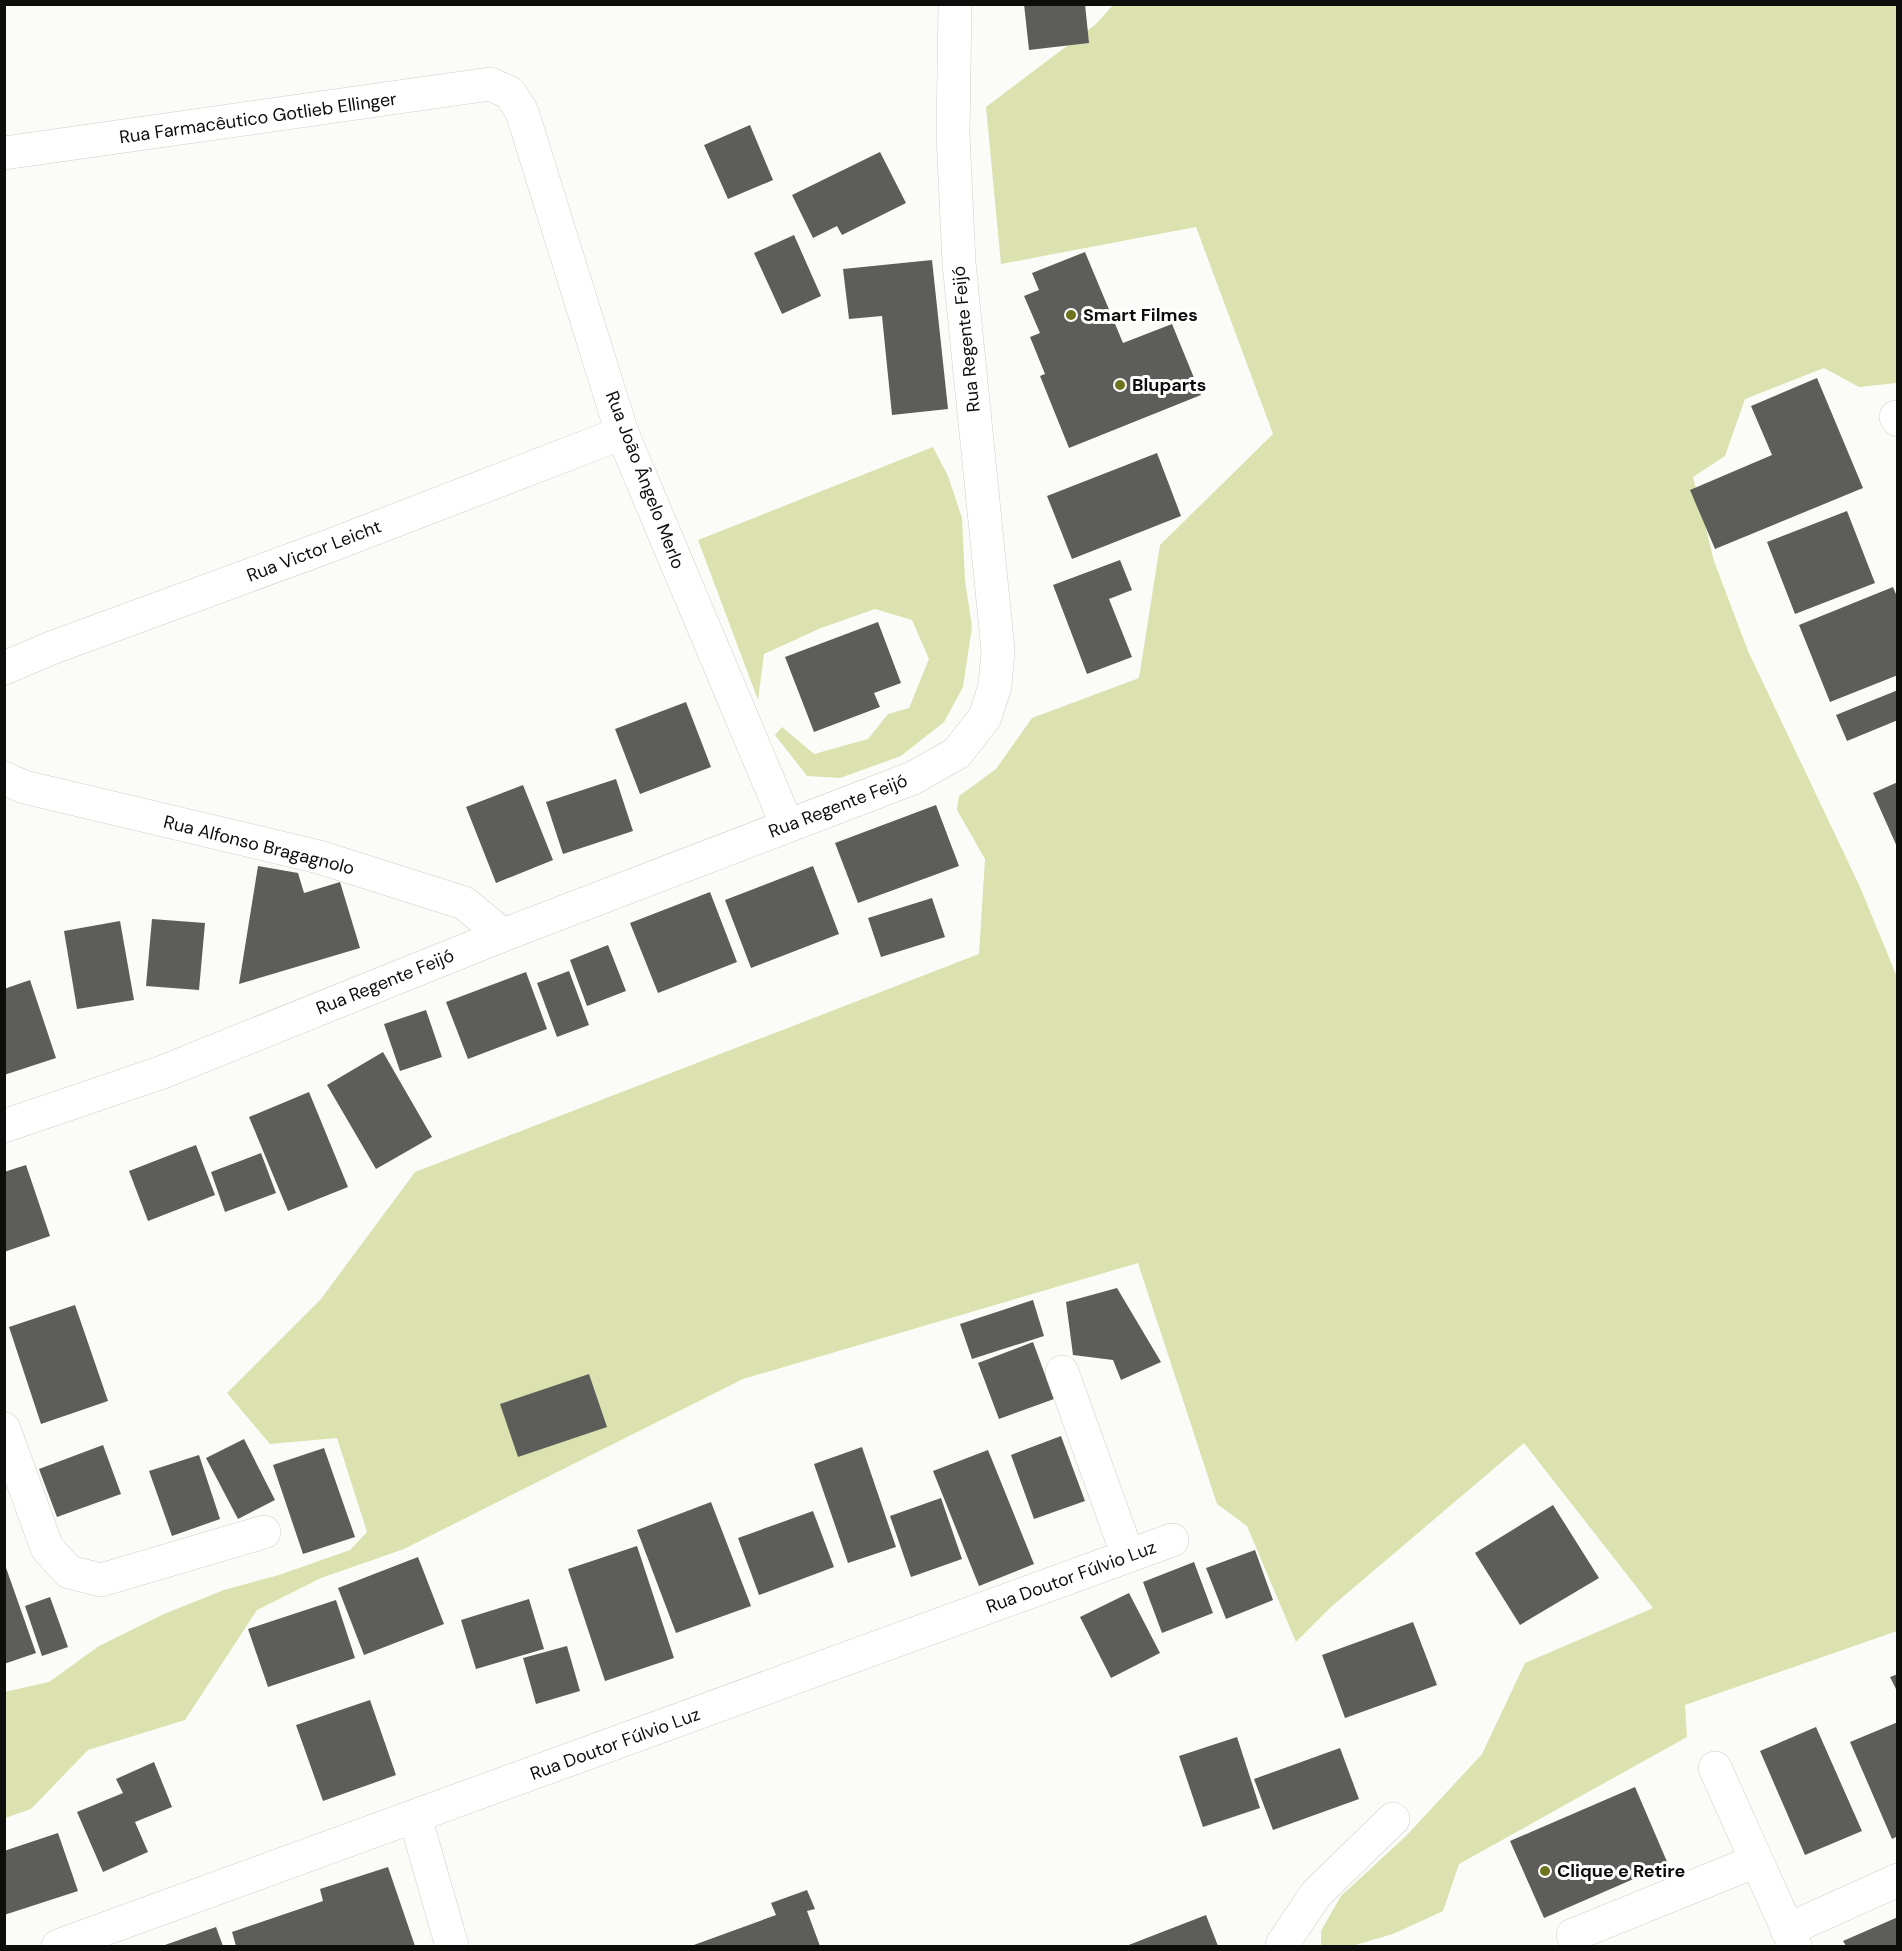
<svg xmlns="http://www.w3.org/2000/svg" width="1902" height="1951" font-family="'DM Sans',sans-serif">
  <style>
    .green { fill: #dbe2af }
    .building { fill: #5d5e5a }
    .lines { fill: none; stroke-linecap: round; stroke-linejoin: round }
    .minor-casing { stroke: #cecfca; stroke-width: 34 }
    .minor { stroke: #fff; stroke-width: 33 }
    .poi-dot { fill: #6d741d; stroke: #fff; stroke-width: 2 }
    .labels { text-anchor: middle; dominant-baseline: central; stroke-width: 6; stroke-linejoin: round; paint-order: stroke }
    .street-label { font-size: 18px; fill: #0d0d0c; stroke: #fff }
    .poi-label { font-size: 18px; font-weight: bold; fill: #0d0d0c; stroke: #fff; text-anchor: start }
  </style>
  <rect width="100%" height="100%" fill="#fbfcf7"/>
  <g class="green">
    <polygon points="1113,5 1897,5 1897,383 1859,387 1824,368 1745,399 1725,456 1693,477 1714,561 1748,651 1860,887 1897,977 1897,1631 1685,1705 1687,1737 1459,1864 1443,1911 1393,1934 1352,1946 1321,1946 1321,1931 1341,1896 1407,1835 1482,1754 1525,1663 1653,1608 1524,1443 1331,1607 1296,1642 1247,1526 1217,1504 1138,1263 743,1379 404,1549 321,1578 257,1610 185,1720 88,1750 31,1809 5,1818 4,1692 49,1682 99,1646 164,1614 224,1590 279,1575 350,1550 367,1532 337,1438 270,1444 227,1393 321,1299 415,1172 979,954 985,859 957,810 959,796 996,769 1032,718 1139,678 1160,545 1273,434 1196,227 1001,264 986,107 1096,24"/>
    <polygon points="933,447 948,476 962,518 965,580 972,627 963,687 944,722 901,756 840,778 807,776 775,735 782,727 814,754 868,739 888,714 909,708 929,659 912,620 875,609 821,628 764,654 758,700 698,540"/>
  </g>
  <g class="building">
    <polygon points="1024,4 1085,4 1089,43 1029,50"/>
    <polygon points="750,125 773,180 728,199 704,145"/>
    <polygon points="880,152 906,203 842,235 837,226 813,238 792,195"/>
    <polygon points="794,235 821,296 782,314 754,253"/>
    <polygon points="1085,252 1123,343 1172,324 1201,395 1069,448 1040,376 1045,374 1030,337 1040,333 1024,296 1039,290 1032,273"/>
    <polygon points="932,260 948,409 892,415 882,316 849,319 843,269"/>
    <polygon points="1817,378 1863,488 1715,549 1690,490 1772,455 1751,406"/>
    <polygon points="1157,453 1181,516 1072,559 1047,496"/>
    <polygon points="1847,511 1875,583 1795,614 1767,542"/>
    <polygon points="1120,560 1132,590 1109,599 1132,657 1087,674 1053,585"/>
    <polygon points="1893,587 1898,599 1898,675 1830,702 1799,625"/>
    <polygon points="878,622 901,683 874,693 880,707 814,732 785,657"/>
    <polygon points="1898,690 1898,720 1847,741 1836,715"/>
    <polygon points="686,702 711,767 640,794 615,729"/>
    <polygon points="616,779 633,831 563,854 546,802"/>
    <polygon points="1898,782 1898,849 1873,793"/>
    <polygon points="523,785 553,860 496,883 466,807"/>
    <polygon points="936,805 959,866 858,903 835,843"/>
    <polygon points="258,866 298,873 304,893 340,882 360,948 239,984"/>
    <polygon points="813,866 839,934 751,968 725,900"/>
    <polygon points="710,892 737,962 658,993 630,923"/>
    <polygon points="932,898 945,937 881,957 868,918"/>
    <polygon points="152,919 205,923 199,990 146,986"/>
    <polygon points="120,921 134,1000 77,1009 64,931"/>
    <polygon points="608,945 626,991 587,1006 570,960"/>
    <polygon points="569,971 589,1025 557,1037 537,983"/>
    <polygon points="526,972 547,1029 468,1059 446,1002"/>
    <polygon points="30,980 56,1058 4,1075 4,989"/>
    <polygon points="426,1010 442,1057 400,1071 384,1024"/>
    <polygon points="383,1052 432,1137 376,1169 327,1085"/>
    <polygon points="309,1092 348,1187 288,1211 249,1117"/>
    <polygon points="196,1145 215,1195 148,1221 129,1171"/>
    <polygon points="261,1153 276,1193 225,1212 211,1172"/>
    <polygon points="26,1165 50,1236 4,1252 4,1172"/>
    <polygon points="1117,1288 1161,1362 1121,1380 1113,1360 1073,1355 1066,1302"/>
    <polygon points="1033,1300 1044,1336 972,1359 960,1324"/>
    <polygon points="75,1305 108,1401 41,1424 9,1327"/>
    <polygon points="1033,1342 1054,1399 999,1419 978,1363"/>
    <polygon points="589,1374 607,1427 518,1457 500,1404"/>
    <polygon points="1061,1436 1085,1501 1034,1519 1011,1455"/>
    <polygon points="244,1439 275,1500 238,1519 206,1458"/>
    <polygon points="103,1445 121,1494 57,1517 39,1469"/>
    <polygon points="862,1447 896,1547 848,1563 814,1464"/>
    <polygon points="324,1448 355,1537 303,1554 273,1465"/>
    <polygon points="988,1450 1034,1564 979,1586 933,1471"/>
    <polygon points="199,1455 220,1519 172,1536 149,1471"/>
    <polygon points="941,1498 962,1559 911,1577 890,1516"/>
    <polygon points="711,1502 751,1606 676,1633 637,1530"/>
    <polygon points="1553,1505 1599,1578 1520,1625 1475,1553"/>
    <polygon points="813,1511 834,1567 759,1595 738,1538"/>
    <polygon points="637,1546 674,1658 605,1681 568,1569"/>
    <polygon points="1255,1550 1273,1600 1226,1619 1206,1568"/>
    <polygon points="418,1557 444,1624 364,1655 338,1588"/>
    <polygon points="4,1562 36,1653 4,1664"/>
    <polygon points="1194,1562 1213,1613 1162,1633 1143,1582"/>
    <polygon points="1129,1593 1160,1653 1111,1678 1080,1617"/>
    <polygon points="50,1597 68,1647 42,1656 25,1606"/>
    <polygon points="529,1599 544,1649 476,1669 461,1620"/>
    <polygon points="336,1600 355,1658 268,1687 248,1629"/>
    <polygon points="1413,1622 1437,1685 1345,1718 1322,1655"/>
    <polygon points="567,1646 580,1691 536,1704 523,1658"/>
    <polygon points="1898,1674 1898,1693 1890,1677"/>
    <polygon points="370,1700 396,1775 323,1801 296,1725"/>
    <polygon points="1898,1722 1898,1836 1892,1839 1850,1742"/>
    <polygon points="1816,1727 1862,1831 1805,1855 1760,1751"/>
    <polygon points="1237,1737 1260,1808 1203,1827 1179,1756"/>
    <polygon points="1340,1748 1359,1799 1273,1830 1254,1779"/>
    <polygon points="154,1762 172,1807 135,1822 148,1852 103,1872 77,1812 123,1793 116,1779"/>
    <polygon points="1635,1787 1668,1864 1544,1918 1510,1841"/>
    <polygon points="58,1833 78,1891 4,1915 4,1851"/>
    <polygon points="388,1867 415,1946 236,1946 232,1932 323,1901 320,1889"/>
    <polygon points="807,1890 815,1909 807,1911 820,1946 691,1946 776,1915 771,1903"/>
    <polygon points="1206,1915 1218,1946 1126,1946"/>
    <polygon points="1898,1917 1898,1946 1846,1946 1843,1941"/>
    <polygon points="216,1927 223,1946 162,1946"/>
  </g>
  <g class="lines">
    <defs>
      <g id="minor">
        <polyline points="4,153 490,84 510,93 522,112 622,433 787,825"/>
        <polyline points="1896,417 1898,420"/>
        <polyline points="4,668 54,647 329,546 622,433"/>
        <polyline points="4,778 24,787 319,857 464,903 503,935"/>
        <polyline points="4,1126 160,1073 503,935 913,778 957,753 985,717 995,686 998,650 959,263 953,135 955,4"/>
        <polyline points="1062,1372 1128,1556"/>
        <polyline points="4,1429 47,1548 69,1572 101,1580 264,1532"/>
        <polyline points="1715,1768 1795,1946"/>
        <polyline points="415,1817 452,1946"/>
        <polyline points="1787,1930 1898,1880"/>
        <polyline points="1573,1935 1756,1861"/>
        <polyline points="58,1946 1172,1540"/>
        <polyline points="1282,1946 1283,1943 1316,1894 1393,1819"/>
      </g>
    </defs>
    <use href="#minor" class="minor-casing"/>
    <use href="#minor" class="minor"/>
  </g>
  <g class="poi-dot">
    <circle cx="1071" cy="315" r="6"/>
    <circle cx="1120" cy="385" r="6"/>
    <circle cx="1545" cy="1871" r="6"/>
  </g>
  <g class="labels">
    <g class="street-label">
      <text transform="translate(258 118) rotate(-8)">Rua Farmacêutico Gotlieb Ellinger</text>
      <text transform="translate(966 339) rotate(-96)">Rua Regente Feijó</text>
      <text transform="translate(645 480) rotate(69)">Rua João Ângelo Merlo</text>
      <text transform="translate(314 551) rotate(-21)">Rua Victor Leicht</text>
      <text transform="translate(838 806) rotate(-21)">Rua Regente Feijó</text>
      <text transform="translate(259 845) rotate(14)">Rua Alfonso Bragagnolo</text>
      <text transform="translate(385 982) rotate(-22)">Rua Regente Feijó</text>
      <text transform="translate(1071 1577) rotate(-20)">Rua Doutor Fúlvio Luz</text>
      <text transform="translate(615 1744) rotate(-20)">Rua Doutor Fúlvio Luz</text>
    </g>
    <g class="poi-label">
      <text x="1083" y="315">Smart Filmes</text>
      <text x="1132" y="385">Bluparts</text>
      <text x="1557" y="1871">Clique e Retire</text>
    </g>
  </g>
  <rect width="1902" height="1951" fill="none" stroke="#0d0d0c" stroke-width="12"/>
</svg>
